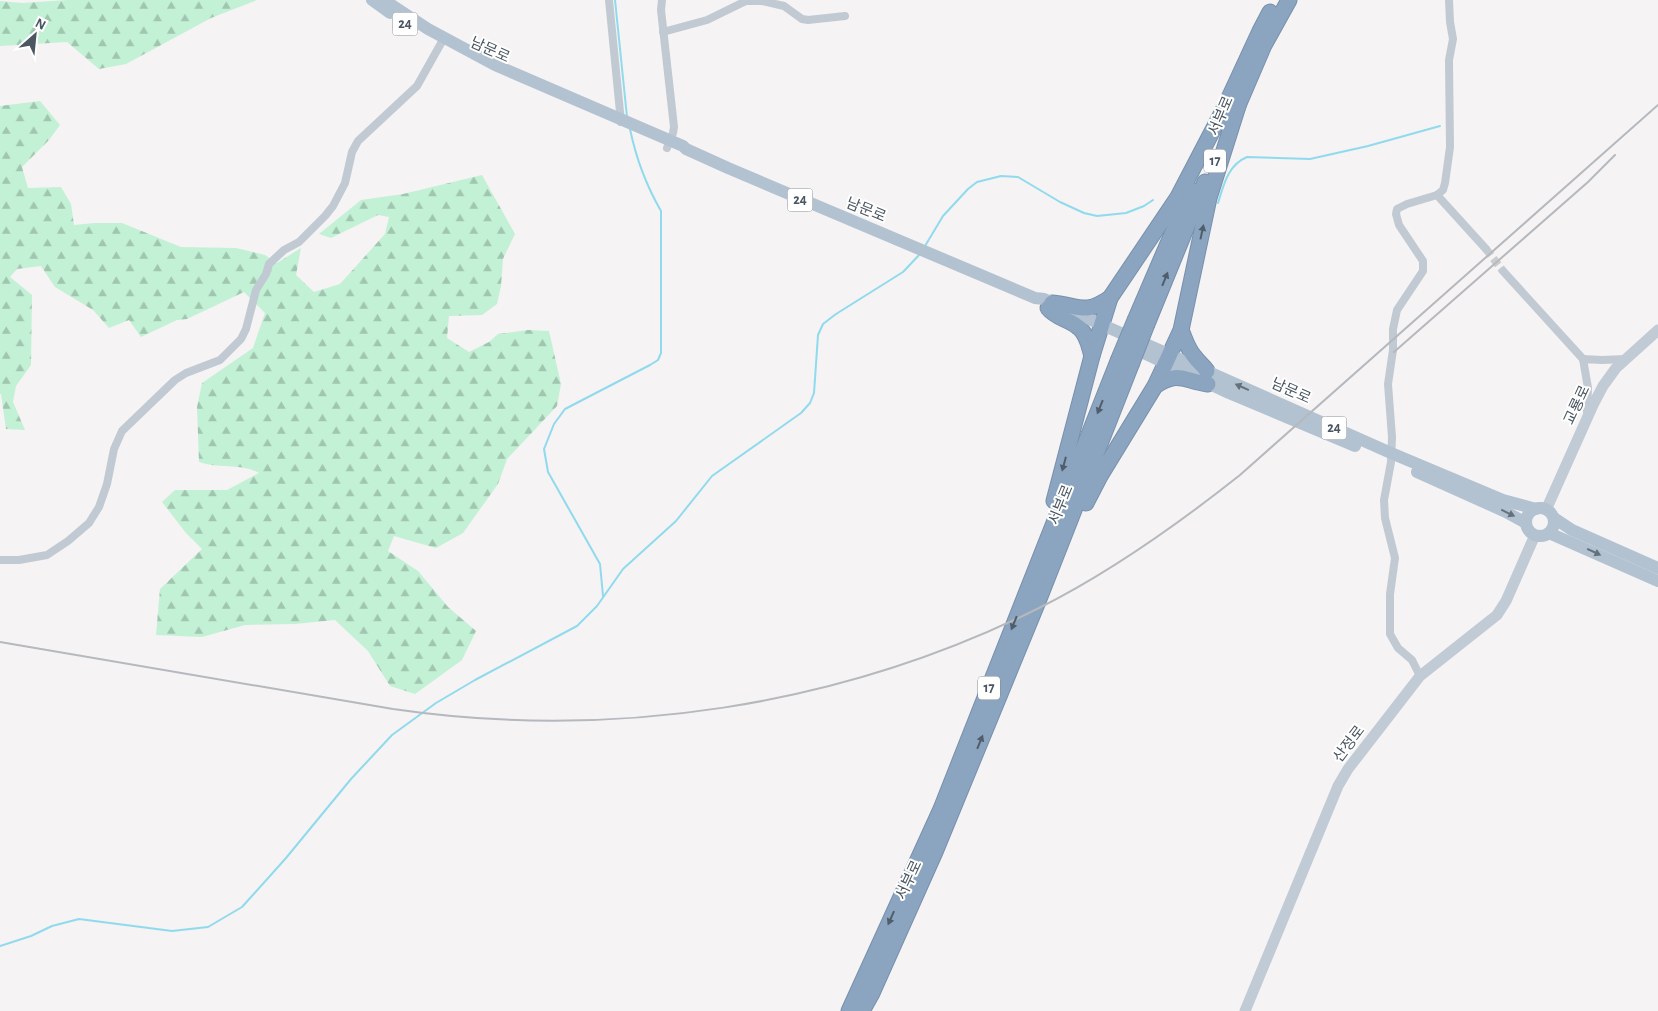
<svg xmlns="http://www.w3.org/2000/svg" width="1658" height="1011" font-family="'Alegreya Sans','Noto Sans KR',sans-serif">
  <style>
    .forest { fill: url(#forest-firs) }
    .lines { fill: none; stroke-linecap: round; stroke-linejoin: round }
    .stream { stroke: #90daee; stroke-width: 2 }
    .street-tunnel { stroke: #caccce; stroke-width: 8; stroke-dasharray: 8 4; stroke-linecap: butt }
    .highway-casing { stroke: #7690ad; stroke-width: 17 }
    .street { stroke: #c1cad2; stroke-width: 8 }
    .secondary { stroke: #c1cbd6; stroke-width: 11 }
    .primary { stroke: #b3c2d1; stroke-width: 12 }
    .highway { stroke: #8ba5c1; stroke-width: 15 }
    .rail { stroke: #b5b8bd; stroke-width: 2 }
    .highway-bridge-casing { stroke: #7690ad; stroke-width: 17; stroke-linecap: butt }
    .highway-bridge { stroke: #8ba5c1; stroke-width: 15 }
    .oneway { fill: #505e6b }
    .oneway2 { fill: #64717d }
    .labels { text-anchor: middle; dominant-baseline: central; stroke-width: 4; stroke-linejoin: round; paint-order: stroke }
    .shield { fill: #fff; stroke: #808990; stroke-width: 1 }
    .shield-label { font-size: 14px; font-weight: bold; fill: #4a5661 }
    .street-label { font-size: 15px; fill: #4a5661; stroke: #fff }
  </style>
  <defs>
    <pattern id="forest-firs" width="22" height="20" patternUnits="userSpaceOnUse" patternTransform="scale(1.25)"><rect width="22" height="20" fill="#c3f1d5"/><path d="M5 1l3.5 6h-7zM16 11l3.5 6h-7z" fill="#a0c6b0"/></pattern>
  </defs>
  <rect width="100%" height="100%" fill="#f5f3f3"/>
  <g class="forest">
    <polygon points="68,0 257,0 211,18 126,64 99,69 67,42 0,46 0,1 22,3"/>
    <path d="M40,101L60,125L49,140L22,167L28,188L61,187L71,204L74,225L95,223H122L181,247L236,248L265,255L277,263L301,248L296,275L314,292L340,284L385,234L389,217L378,215L331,238L319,234L361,200L403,194L482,175L515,234L503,259L501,286L497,304L482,315L449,316L447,338L469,352L489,342L498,334L528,330L549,331L561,384L557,406L507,459L498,484L463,533L436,548L394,536L388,551L418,571L448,607L476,631L462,660L415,694L390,686L368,651L335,620L295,624L245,625L202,637L156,635L160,589L202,549L186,533L162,502L175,490H227L259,473C241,463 219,469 199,462L197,407L202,383L253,348L265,313L244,292L187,319L177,320L141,337L129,320L109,328L93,310L55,287L41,266L17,269L10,277L32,295L31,365L16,386L13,402L25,430L6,429L1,394H0V106Z"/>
  </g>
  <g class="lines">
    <g class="stream">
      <polyline points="615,0 627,117"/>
      <path d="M1218,203C1224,184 1228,165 1247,157L1310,159L1368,146L1440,126"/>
      <polyline points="925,246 943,216 968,189 977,182 1001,176 1018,177 1060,202 1084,213 1097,216 1126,213 1144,206 1153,200"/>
      <path d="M603,596L600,564L548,472L544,449L554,424L565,409L650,365L658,360L661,353V211C646,185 636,158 630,129"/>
      <polyline points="0,946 31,936 52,926 79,919 172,931 208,927 242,907 286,858 351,779 392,735 436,703 475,680 577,626 597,606 623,569 676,521 712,476 801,413 810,403 814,393 818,335 823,324 836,314 903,272 920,254"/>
    </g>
    <polyline class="street-tunnel" points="1486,249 1503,271"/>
    <defs>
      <g id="highway">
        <polyline points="1223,111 1260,31 1270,12"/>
        <polyline points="1234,115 1264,45 1289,0"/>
        <path d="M1052,303C1080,305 1083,316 1110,298"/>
        <path d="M1048,308C1056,318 1068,319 1078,327C1087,333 1089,346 1092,356"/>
        <polyline points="1136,318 1191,190"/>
        <polyline points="1147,324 1205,182"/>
        <path d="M1181,330C1185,339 1187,348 1194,356C1198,362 1203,365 1207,371"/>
        <path d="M1155,386C1179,370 1184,381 1208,384"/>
        <polyline points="1054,501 1092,356 1110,298 1178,197 1227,103"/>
        <polyline points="1086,503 1100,476 1155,386 1181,330 1209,198 1238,106"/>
        <polyline points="849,1011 941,809 1118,361"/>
        <polyline points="862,1011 872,993 935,852 1039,599 1131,365"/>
      </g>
    </defs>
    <use href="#highway" class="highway-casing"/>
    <g class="street">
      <polyline points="609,0 621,122"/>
      <polyline points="662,0 661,10 674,127 673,133 667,148"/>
      <polyline points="663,32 707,20 746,1 762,1 784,6 802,19 808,20 845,16"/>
      <polyline points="1437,195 1486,249"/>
      <polyline points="1503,271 1583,359"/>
      <polyline points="1587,413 1588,388 1583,359 1602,360 1626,359"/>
      <polyline points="0,560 19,560 47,555 68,541 89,523 99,507 107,484 114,449 122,431 175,380 186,373 220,360 241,339 246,329 256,290 266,274 269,264 284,250 299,242 325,216 333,206 345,183 352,152 358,141 417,86 444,38"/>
      <polyline points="1420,676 1412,660 1398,648 1390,634 1390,594 1395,558 1385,518 1384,500 1391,462 1392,437 1388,384 1393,350 1393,329 1397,310 1423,271 1423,261 1399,225 1396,214 1397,209 1407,204 1437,195 1443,190 1445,183 1450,147 1449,60 1453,39 1450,22 1449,0"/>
    </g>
    <g class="secondary">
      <polyline points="1546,510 1593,405 1603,386 1616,368 1658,330"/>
      <polyline points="1245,1011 1338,786 1348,769 1420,676 1497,615 1506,601 1535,535"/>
    </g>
    <g class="primary">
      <polyline points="372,0 390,13"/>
      <polyline points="384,0 428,29 495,65 683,146 686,149 728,168 1035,298 1044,299 1391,453 1503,500 1536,509"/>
      <polyline points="1129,346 1229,393 1355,446"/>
      <polyline points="1417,472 1506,512 1526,523"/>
      <circle cx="1540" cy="522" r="14"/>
      <polyline points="1554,518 1572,530 1658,568"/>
      <polyline points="1549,533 1658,581"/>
    </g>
    <use href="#highway" class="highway"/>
    <g class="rail">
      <polyline points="1394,352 1588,182 1615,155"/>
      <path d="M0,642L393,709C612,741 840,707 1039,608C1111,572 1177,525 1240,475L1658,105"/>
    </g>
    <defs>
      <g id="highway-bridge">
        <polyline points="1118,361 1136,318"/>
        <polyline points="1131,365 1147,324"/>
      </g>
    </defs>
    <use href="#highway-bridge" class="highway-bridge-casing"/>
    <use href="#highway-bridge" class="highway-bridge"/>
  </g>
  <defs><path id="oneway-solid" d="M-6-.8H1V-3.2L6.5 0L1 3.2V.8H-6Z" transform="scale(1.25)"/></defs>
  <g class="oneway">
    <use href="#oneway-solid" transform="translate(1202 232) rotate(-78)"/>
    <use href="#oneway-solid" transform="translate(1165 279) rotate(-68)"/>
    <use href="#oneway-solid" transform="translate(1100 407) rotate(112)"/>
    <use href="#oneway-solid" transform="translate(1064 464) rotate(105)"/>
    <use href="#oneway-solid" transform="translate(1014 623) rotate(112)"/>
    <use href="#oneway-solid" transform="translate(980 742) rotate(-68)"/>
    <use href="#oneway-solid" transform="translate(891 918) rotate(114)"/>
  </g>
  <g class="oneway2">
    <use href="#oneway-solid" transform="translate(1242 387) rotate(-156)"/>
    <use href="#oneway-solid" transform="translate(1508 513) rotate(26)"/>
    <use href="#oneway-solid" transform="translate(1594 552) rotate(25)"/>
  </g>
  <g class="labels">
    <g class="shield">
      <rect x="392.5" y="12.5" width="25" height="23" rx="4"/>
      <rect x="1204" y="149.5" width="22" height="23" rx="4"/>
      <rect x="787.5" y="188.5" width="25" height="23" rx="4"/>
      <rect x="1321.5" y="416.5" width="25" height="23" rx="4"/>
      <rect x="978" y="676.5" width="22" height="23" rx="4"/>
    </g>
    <g class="shield-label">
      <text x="405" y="24">24</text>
      <text x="1215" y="161">17</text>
      <text x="800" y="200">24</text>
      <text x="1334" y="428">24</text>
      <text x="989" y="688">17</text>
    </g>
    <g class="street-label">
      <text transform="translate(490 50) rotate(24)">남문로</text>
      <text transform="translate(1221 116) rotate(-67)">서부로</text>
      <text transform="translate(866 210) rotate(22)">남문로</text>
      <text transform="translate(1291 391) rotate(24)">남문로</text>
      <text transform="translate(1577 405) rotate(-65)">교룡로</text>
      <text transform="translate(1061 505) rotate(-68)">서부로</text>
      <text transform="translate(1349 744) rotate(-53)">산정로</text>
      <text transform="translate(909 880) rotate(-65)">서부로</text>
    </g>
  </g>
  <g transform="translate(35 35) rotate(27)" stroke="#ffffff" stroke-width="4" paint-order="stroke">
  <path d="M0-4L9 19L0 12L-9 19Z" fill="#4a5661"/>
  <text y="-8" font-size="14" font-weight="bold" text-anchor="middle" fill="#4a5661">N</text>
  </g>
</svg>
